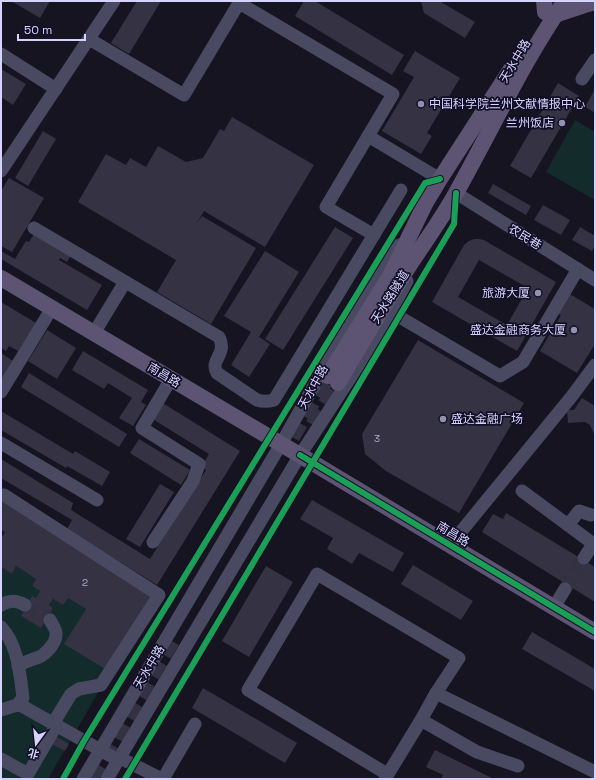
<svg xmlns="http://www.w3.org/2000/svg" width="596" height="780" font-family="'Space Grotesk','Noto Sans SC',sans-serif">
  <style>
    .green { fill: #132c2b }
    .building { fill: #343243; fill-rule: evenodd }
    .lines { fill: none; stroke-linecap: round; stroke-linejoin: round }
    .minor-tunnel { stroke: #333142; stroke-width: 13; stroke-dasharray: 13 6; stroke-linecap: butt }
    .major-tunnel { stroke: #333142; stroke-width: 16; stroke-dasharray: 16 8; stroke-linecap: butt }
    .minor { stroke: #494a62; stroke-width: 13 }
    .major { stroke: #5d5473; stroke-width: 16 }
    .cycleway-casing { stroke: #120f26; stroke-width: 8 }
    .cycleway { stroke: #1a9f57; stroke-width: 6 }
    .poi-dot { fill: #9391b1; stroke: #120f26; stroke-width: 1.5 }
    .labels { text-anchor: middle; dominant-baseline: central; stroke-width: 3.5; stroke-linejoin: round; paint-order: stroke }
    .number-label { font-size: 10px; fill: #aeacd0 }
    .street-label { font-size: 12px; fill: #d6d4ff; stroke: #120f26 }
    .poi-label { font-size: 12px; fill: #d6d4ff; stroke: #120f26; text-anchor: end }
  </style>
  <rect width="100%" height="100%" fill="#161421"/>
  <g class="green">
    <polygon points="575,120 595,132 595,200 546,172"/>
    <polygon points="16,566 36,579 32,586 40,591 36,598 32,597 21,616 41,627 53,608 49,605 53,599 63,605 68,598 86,609 65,644 110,672 48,779 29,779 1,757 1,567 12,574"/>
    <polygon points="1,764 23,777 22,779 1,779"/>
  </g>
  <g class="building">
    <polygon points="11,1 50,1 40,18"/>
    <polygon points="137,1 161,1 129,54 111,43"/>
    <polygon points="304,1 315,1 404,55 392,75 295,16"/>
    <polygon points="421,1 441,1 441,2 475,22 465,38 424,13"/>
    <polygon points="415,51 460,78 427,133 432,136 421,154 382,131 414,77 403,71"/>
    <polygon points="1,69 26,84 13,105 1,97"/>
    <polygon points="558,83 579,96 531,178 510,166"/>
    <polygon points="595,89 595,113 585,107"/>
    <polygon points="232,117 314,165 265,247 204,211 196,224 202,216 256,248 211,324 157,292 176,260 78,202 106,154 126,165 130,158 146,167 158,146 186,162 203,158 220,129 224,131"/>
    <polygon points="43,131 56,139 28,186 15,178"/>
    <polygon points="9,178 44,198 12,252 1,246 1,191"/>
    <polygon points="493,184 531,206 526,215 488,193"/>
    <polygon points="543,205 570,220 561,235 534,220"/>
    <polygon points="335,227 353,238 283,350 265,339"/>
    <polygon points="580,227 595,236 595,246 592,251 572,240"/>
    <polygon points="34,234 71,255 67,262 60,258 59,260 102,285 87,310 1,259 1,251 15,259 26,241 29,242"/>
    <path d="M474,239H479L484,240L556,282L517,351L432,302L464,245L469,241ZM479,260L528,288L507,325L458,297Z"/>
    <polygon points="265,251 299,272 259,337 270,344 249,377 231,365 251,332 224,316"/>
    <polygon points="568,293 595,309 595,344 577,373 540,351 561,315 556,313"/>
    <polygon points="1,302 36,323 18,351 9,346 6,351 1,348"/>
    <polygon points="47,330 76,348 57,379 28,361"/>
    <polygon points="418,340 524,403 459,513 386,471 365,454 362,434"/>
    <polygon points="83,351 148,390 141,402 146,405 133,426 119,418 132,398 108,383 104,389 72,370"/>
    <polygon points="1,353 13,361 1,381"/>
    <polygon points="29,373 127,434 119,447 21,387"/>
    <polygon points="582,398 595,406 595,436 590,425 585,422 568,423 567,410 574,410"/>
    <polygon points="161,402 240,451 157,585 67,529 72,520 1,478 1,459 73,503 71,510 150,559 206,470 201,467 209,454 151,418"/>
    <polygon points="1,411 73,454 75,451 110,472 102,486 67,466 66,468 1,430"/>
    <polygon points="139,439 190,470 181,485 130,453"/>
    <polygon points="160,484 174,492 140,547 126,539"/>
    <polygon points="1,498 153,597 110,672 64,644 86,609 68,598 63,605 53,599 49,605 53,608 41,628 21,616 32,596 36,598 40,591 32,586 36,579 16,566 12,574 1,567 1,538 5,532 1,530"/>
    <polygon points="312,500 404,553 393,572 359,553 352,564 327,549 333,538 300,519"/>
    <polygon points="506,513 595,567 595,602 482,532 493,514 503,519"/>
    <polygon points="413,565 473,601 461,620 401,584"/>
    <polygon points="266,566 293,582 249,657 222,641"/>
    <polygon points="532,632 595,669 595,691 522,649"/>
    <polygon points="203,688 297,743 285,763 192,708"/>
    <polygon points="55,736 69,744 65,751 50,743"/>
    <polygon points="435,750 494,779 441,779 443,775 426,767"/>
  </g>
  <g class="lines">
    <g class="minor-tunnel">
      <polyline points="565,589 584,558"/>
      <polyline points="25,605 50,620"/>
    </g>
    <g class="major-tunnel">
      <polyline points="313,425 338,383"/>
      <polyline points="292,437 328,376"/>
      <polyline points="91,779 172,641"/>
    </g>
    <g class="minor">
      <polyline points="89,39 184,95 239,3 393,94 326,207 374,235"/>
      <polyline points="1,54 56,89"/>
      <polyline points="582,79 595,60"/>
      <polyline points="368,136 440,179"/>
      <polyline points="1,171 114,1"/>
      <polyline points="456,193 595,280"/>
      <path d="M34,228L219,337C228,355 209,359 217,373L257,400C263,402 267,402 274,400L401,190"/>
      <polyline points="391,312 500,376 523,362 578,269"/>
      <polyline points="94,333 125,282"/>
      <polyline points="1,392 52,308"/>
      <polyline points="1,443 97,500"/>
      <polyline points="522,491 595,545"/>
      <polyline points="1,495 4,495 159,595 101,685 79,689 71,694 57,717"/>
      <polyline points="568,525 579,511 591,515"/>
      <polyline points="153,542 193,481 199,464 142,428 171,379"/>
      <polyline points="450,545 572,396 595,365"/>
      <polyline points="584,558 593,544"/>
      <path d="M1,605C10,600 16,600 25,605"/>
      <polyline points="554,607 565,589"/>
      <path d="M1,627C18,645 20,674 23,698L17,705L1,710"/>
      <path d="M18,666C25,661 32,660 39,657C46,654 56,643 56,635C57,630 52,624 50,620"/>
      <polyline points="17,705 22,706 118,760"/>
      <polyline points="421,720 477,752 518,766"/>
      <polyline points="120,758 162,779"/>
      <polyline points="1,759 28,774 56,726"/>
      <polyline points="387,774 248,690 317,574 459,658 436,693"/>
      <polyline points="83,779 281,444 354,315 399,245"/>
      <polyline points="107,779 300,455 381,331 407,281"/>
      <polyline points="163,779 195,724"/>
      <polyline points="385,779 421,720 436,693 595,772"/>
    </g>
    <g class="major">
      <polyline points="544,1 545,12"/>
      <polyline points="555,15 588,4 595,2"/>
      <polyline points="1,278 313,463 595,632"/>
      <polyline points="328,376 390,276 425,204 440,179 511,69"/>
      <path d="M338,383C358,349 378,315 399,282C417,252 439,224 456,193C492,129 523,61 565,1"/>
    </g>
    <defs>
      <g id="cycleway">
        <polyline points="300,455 595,632"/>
        <polyline points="63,779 84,741 425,183 440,179"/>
        <polyline points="125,779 454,224 456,193"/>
      </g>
    </defs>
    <use href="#cycleway" class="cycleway-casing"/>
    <use href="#cycleway" class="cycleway"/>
  </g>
  <g class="poi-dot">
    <circle cx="421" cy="104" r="4"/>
    <circle cx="562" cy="123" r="4"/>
    <circle cx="538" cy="293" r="4"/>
    <circle cx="574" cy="330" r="4"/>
    <circle cx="443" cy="419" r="4"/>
  </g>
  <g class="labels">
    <g class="number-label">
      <text x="377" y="438">3</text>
      <text x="85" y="582">2</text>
    </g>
    <g class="street-label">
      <text transform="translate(515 61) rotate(-59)">天水中路</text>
      <text transform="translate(525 237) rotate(32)">农民巷</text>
      <text transform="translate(390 297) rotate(-58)">天水路隧道</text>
      <text transform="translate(164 375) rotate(31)">南昌路</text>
      <text transform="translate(313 387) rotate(-61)">天水中路</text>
      <text transform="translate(453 534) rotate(31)">南昌路</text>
      <text transform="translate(149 667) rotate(-59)">天水中路</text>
    </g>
    <g class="poi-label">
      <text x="429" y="104" text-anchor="start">中国科学院兰州文献情报中心</text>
      <text x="554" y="123">兰州饭店</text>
      <text x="530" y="293">旅游大厦</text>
      <text x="566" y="330">盛达金融商务大厦</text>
      <text x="451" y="419" text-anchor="start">盛达金融广场</text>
    </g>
  </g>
  <rect width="596" height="780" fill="none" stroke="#d6d4ff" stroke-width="4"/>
  <g transform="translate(36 744) rotate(195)" stroke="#120f26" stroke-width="3" paint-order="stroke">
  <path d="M0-3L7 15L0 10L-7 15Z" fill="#d6d4ff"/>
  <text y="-6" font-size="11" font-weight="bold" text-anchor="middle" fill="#d6d4ff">北</text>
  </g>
  <path d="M18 34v6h67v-6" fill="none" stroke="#d6d4ff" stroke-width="2"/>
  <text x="24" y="34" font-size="12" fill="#d6d4ff" stroke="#120f26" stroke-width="3" paint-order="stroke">50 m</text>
</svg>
